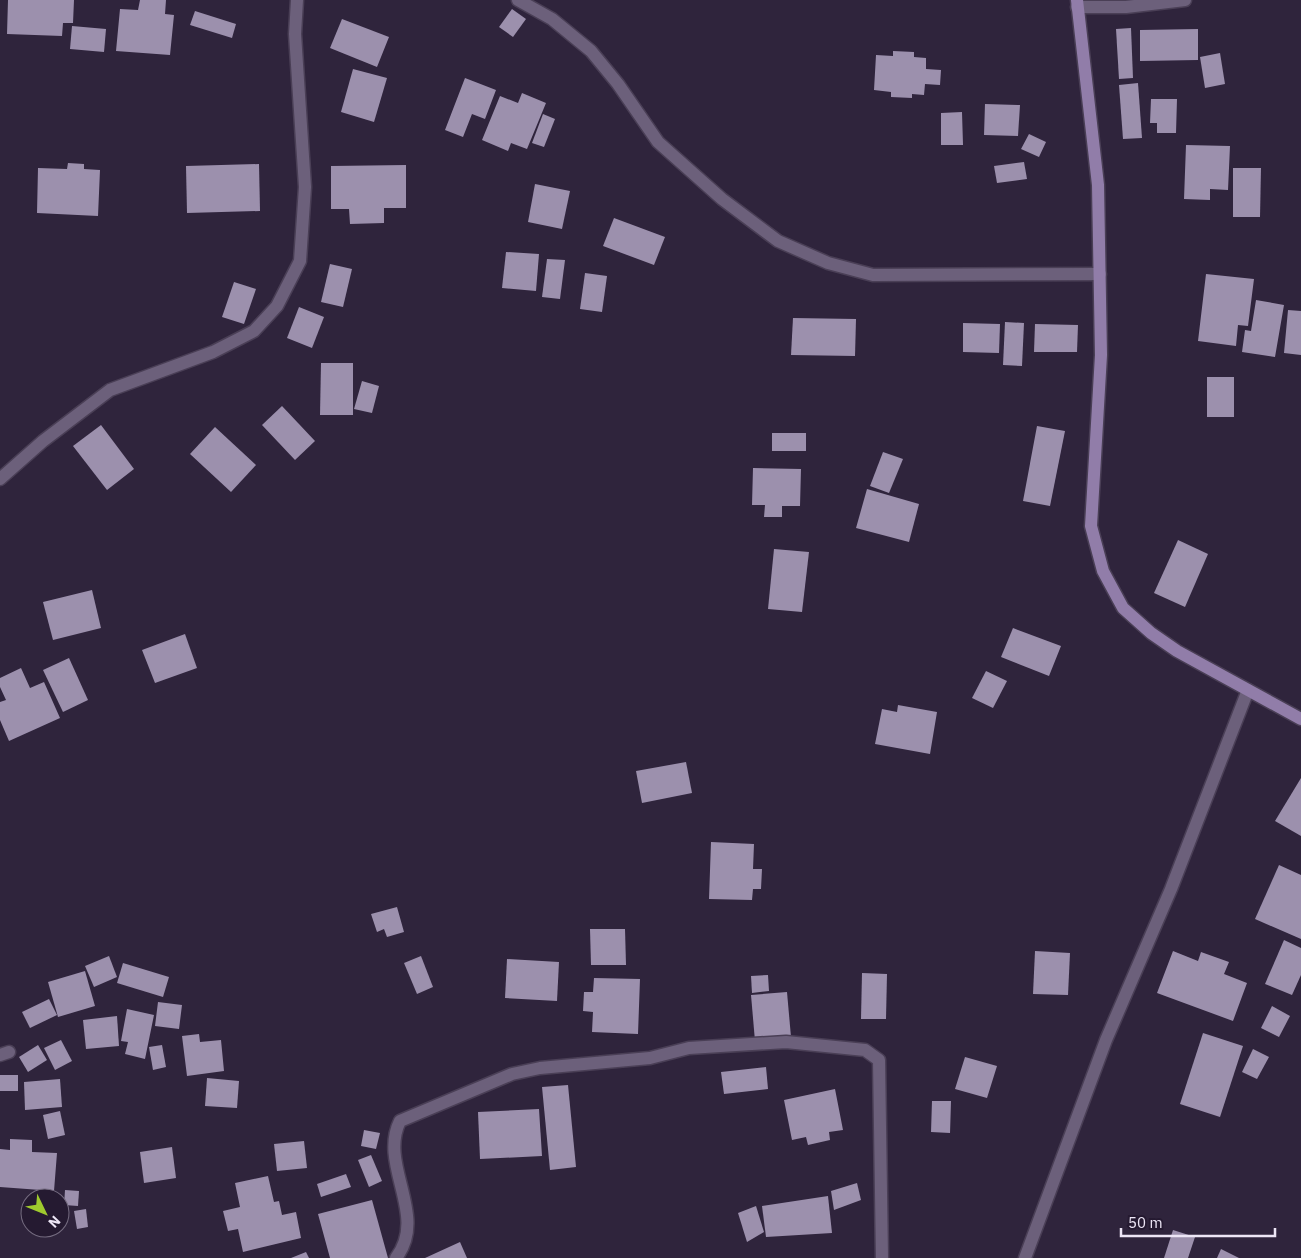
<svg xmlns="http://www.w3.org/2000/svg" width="1301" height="1258" font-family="'IBM Plex Sans',sans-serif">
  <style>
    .building { fill: #9c90ad }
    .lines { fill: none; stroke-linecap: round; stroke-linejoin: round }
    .minor-casing { stroke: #4a3f56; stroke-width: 15 }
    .secondary-casing { stroke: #4a3f56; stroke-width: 15 }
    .minor { stroke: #6c607b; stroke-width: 12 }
    .secondary { stroke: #917da9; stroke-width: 12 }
  </style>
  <rect width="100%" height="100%" fill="#2f243c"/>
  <g class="building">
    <polygon points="8,0 74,0 73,23 63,23 62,36 7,34"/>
    <polygon points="140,0 166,0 165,14 174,15 170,55 116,51 120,9 138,10"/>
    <polygon points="512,9 526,19 513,37 499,27"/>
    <polygon points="195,11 236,24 232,38 190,25"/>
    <polygon points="342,19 389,37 377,67 330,48"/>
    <polygon points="72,26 106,29 104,52 70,49"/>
    <polygon points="1131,28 1133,78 1119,79 1116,29"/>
    <polygon points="1198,29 1198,60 1140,61 1140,30"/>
    <polygon points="893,51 914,52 914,57 926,58 926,69 941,70 940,85 925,84 924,95 912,94 912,98 891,97 891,92 874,90 876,55 893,56"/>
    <polygon points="1220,53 1225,84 1205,88 1200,57"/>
    <polygon points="353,69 387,78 374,122 341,112"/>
    <polygon points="465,78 496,90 485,119 472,114 463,137 445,130"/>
    <polygon points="1138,83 1142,138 1123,139 1119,85"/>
    <polygon points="522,93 546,103 527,149 511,143 508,151 482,140 500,96 518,103"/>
    <polygon points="1151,99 1177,99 1176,133 1157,133 1157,123 1150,123"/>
    <polygon points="985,104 1020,105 1018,136 984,135"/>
    <polygon points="962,112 963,145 941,145 941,113"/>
    <polygon points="543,114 555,119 544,147 532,143"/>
    <polygon points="1029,134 1046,142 1039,157 1021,149"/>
    <polygon points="1186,145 1230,146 1228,190 1210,189 1210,200 1184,199"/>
    <polygon points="1024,162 1027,179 997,183 994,166"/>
    <polygon points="68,163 84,164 84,169 100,170 98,216 37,213 38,168 67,169"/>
    <polygon points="259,164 260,211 187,213 186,166"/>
    <polygon points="406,165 406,208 384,208 384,223 350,224 349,209 331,209 331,166"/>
    <polygon points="1233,168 1261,168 1260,217 1233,217"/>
    <polygon points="535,184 570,191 562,229 528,222"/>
    <polygon points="614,218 665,237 654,265 603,246"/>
    <polygon points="506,252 539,254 536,291 502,288"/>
    <polygon points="547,259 565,260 560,299 542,297"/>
    <polygon points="330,264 352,269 343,307 321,302"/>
    <polygon points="585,273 607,276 602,312 580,309"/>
    <polygon points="1206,274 1254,279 1248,326 1238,325 1236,346 1198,341"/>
    <polygon points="234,282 256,289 244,324 222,317"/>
    <polygon points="1256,300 1284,305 1275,357 1242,352 1245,330 1251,331"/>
    <polygon points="299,307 324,317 312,348 287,338"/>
    <polygon points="1288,310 1301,311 1301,355 1284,353"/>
    <polygon points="793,318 856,319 855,356 791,355"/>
    <polygon points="1005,322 1024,323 1022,366 1003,365"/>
    <polygon points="963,323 1000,324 999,353 963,352"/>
    <polygon points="1035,324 1078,325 1077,352 1034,352"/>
    <polygon points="321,363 353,363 353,415 320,415"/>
    <rect x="1207" y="377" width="27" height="40"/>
    <polygon points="362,381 379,386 372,413 354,409"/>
    <polygon points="282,406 315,441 295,460 262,425"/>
    <polygon points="101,425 134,469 107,490 73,446"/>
    <polygon points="1037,426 1065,431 1050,506 1023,501"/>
    <polygon points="215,427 256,465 231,492 190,454"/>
    <rect x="772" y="433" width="34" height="18"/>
    <polygon points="883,452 903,459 889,493 870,486"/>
    <polygon points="753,468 801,469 800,506 782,506 782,517 764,517 765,505 752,505"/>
    <polygon points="867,489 919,504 909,542 856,528"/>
    <polygon points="1178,540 1208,554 1185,607 1154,593"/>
    <polygon points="774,549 809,552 802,612 768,609"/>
    <polygon points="92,590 101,628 53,640 43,602"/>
    <polygon points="1013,628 1061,646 1049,676 1001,657"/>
    <polygon points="185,634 197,668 155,683 142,650"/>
    <polygon points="69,658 88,700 63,712 43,670"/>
    <polygon points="21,668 30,688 44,682 60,718 9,741 0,720 0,702 6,700 0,687 0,678"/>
    <polygon points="986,671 1007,681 993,708 972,698"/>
    <polygon points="898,705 937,712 930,754 875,744 882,709 897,712"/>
    <polygon points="686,762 692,793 642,803 636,771"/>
    <polygon points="1301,778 1301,836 1275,821"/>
    <polygon points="711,842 754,844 753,869 762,869 761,889 753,889 752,900 709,899"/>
    <polygon points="1279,865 1301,875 1301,939 1255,919"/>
    <polygon points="397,907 404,932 387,937 384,929 377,932 371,914"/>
    <polygon points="590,929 625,929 626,965 591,965"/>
    <polygon points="1284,940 1301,948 1301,975 1292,995 1265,984"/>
    <polygon points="1035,951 1070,953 1068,995 1033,994"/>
    <polygon points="1173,951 1198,961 1201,952 1229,962 1224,974 1247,983 1233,1021 1157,993"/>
    <polygon points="109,956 117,977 94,987 85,966"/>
    <polygon points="421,956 433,987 417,994 404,963"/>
    <polygon points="507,959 559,962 557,1001 505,998"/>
    <polygon points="123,963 169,977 163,997 117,983"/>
    <polygon points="85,971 95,1006 58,1017 48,982"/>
    <polygon points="862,973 887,974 886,1019 861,1019"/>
    <polygon points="768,975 769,991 752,993 751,976"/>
    <polygon points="594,978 640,979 638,1034 592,1032 593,1012 583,1011 584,992 593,992"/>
    <polygon points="787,992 791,1037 755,1041 751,995"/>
    <polygon points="49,999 57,1015 30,1028 22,1012"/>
    <polygon points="158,1002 182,1005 179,1029 155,1026"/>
    <polygon points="1272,1006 1290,1016 1279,1037 1261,1028"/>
    <polygon points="127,1009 154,1015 145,1059 125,1054 128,1042 121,1041"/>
    <polygon points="117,1016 119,1046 86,1049 83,1020"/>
    <polygon points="1203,1033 1243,1046 1220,1117 1180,1104"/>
    <polygon points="199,1034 200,1042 221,1040 224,1071 187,1076 182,1036"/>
    <polygon points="61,1040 72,1061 55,1070 44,1048"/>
    <polygon points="38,1045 47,1060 28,1072 19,1057"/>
    <polygon points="162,1045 166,1067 153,1070 149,1047"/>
    <polygon points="1253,1049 1269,1057 1257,1079 1242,1072"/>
    <polygon points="965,1057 997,1066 987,1098 955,1089"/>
    <polygon points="766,1067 768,1089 724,1094 721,1072"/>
    <rect x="0" y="1075" width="18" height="16"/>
    <polygon points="207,1078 239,1081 237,1108 205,1106"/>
    <polygon points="60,1079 62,1107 25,1110 24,1082"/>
    <polygon points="568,1085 576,1167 550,1170 542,1087"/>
    <polygon points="835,1089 843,1130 829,1132 830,1140 808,1145 806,1137 792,1140 784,1100"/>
    <polygon points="932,1101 951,1101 950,1133 931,1132"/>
    <polygon points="539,1109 542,1156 480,1159 478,1112"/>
    <polygon points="60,1111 65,1135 48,1139 43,1115"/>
    <polygon points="364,1130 380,1133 376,1149 361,1146"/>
    <polygon points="10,1139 32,1140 32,1152 57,1153 54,1191 0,1187 0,1149 10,1150"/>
    <polygon points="304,1141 307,1168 277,1171 274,1144"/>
    <polygon points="172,1147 176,1178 144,1183 140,1152"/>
    <polygon points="371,1155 382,1181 369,1187 358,1160"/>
    <polygon points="346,1174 351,1187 321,1197 317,1184"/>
    <polygon points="268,1176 274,1202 279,1201 282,1215 296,1212 301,1238 243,1252 238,1229 228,1231 223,1211 240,1207 235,1183"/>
    <polygon points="857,1183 861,1200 834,1210 831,1191"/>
    <polygon points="65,1190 79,1191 78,1206 64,1205"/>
    <polygon points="828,1196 832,1233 766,1237 762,1206"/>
    <polygon points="372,1200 388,1258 330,1258 318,1214"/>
    <polygon points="756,1206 764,1232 747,1242 738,1213"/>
    <polygon points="86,1209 88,1227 77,1229 74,1211"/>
    <polygon points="1173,1230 1195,1237 1188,1258 1164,1258"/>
    <polygon points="460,1242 467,1258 425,1258"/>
    <polygon points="1221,1249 1239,1258 1217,1258"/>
    <polygon points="306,1252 309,1258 291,1258"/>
  </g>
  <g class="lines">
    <defs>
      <g id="minor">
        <polyline points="518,0 552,19 591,51 618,84 658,142 722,199 778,241 828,263 873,275 1100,274"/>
        <polyline points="1077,7 1126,7 1185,0"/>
        <polyline points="0,479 43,441 110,390 213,352 254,331 277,306 300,261 305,187 295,34 297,0"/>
        <polyline points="0,1055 9,1052"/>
        <path d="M396,1258C429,1215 378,1165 400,1121L512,1074L540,1068L650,1058L689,1048L786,1042L865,1050L879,1060L882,1258"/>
        <polyline points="1025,1258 1106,1040 1171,889 1248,690"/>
      </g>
      <polyline id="secondary" points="1077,0 1098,185 1101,355 1091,526 1103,571 1123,608 1151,633 1177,651 1301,719"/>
    </defs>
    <use href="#minor" class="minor-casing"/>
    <use href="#secondary" class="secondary-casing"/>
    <use href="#minor" class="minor"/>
    <use href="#secondary" class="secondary"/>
  </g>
  <g transform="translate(45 1213) rotate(133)"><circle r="24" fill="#251a31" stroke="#756c80"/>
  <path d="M0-4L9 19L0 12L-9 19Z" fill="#9fca2e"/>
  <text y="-8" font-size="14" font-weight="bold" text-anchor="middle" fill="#ede6f6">N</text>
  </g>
  <path d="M1121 1228v8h154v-8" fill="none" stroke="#ede6f6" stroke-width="2.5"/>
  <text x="1128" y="1228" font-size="15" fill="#ede6f6" stroke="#251a31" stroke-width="4" paint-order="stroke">50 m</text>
</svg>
